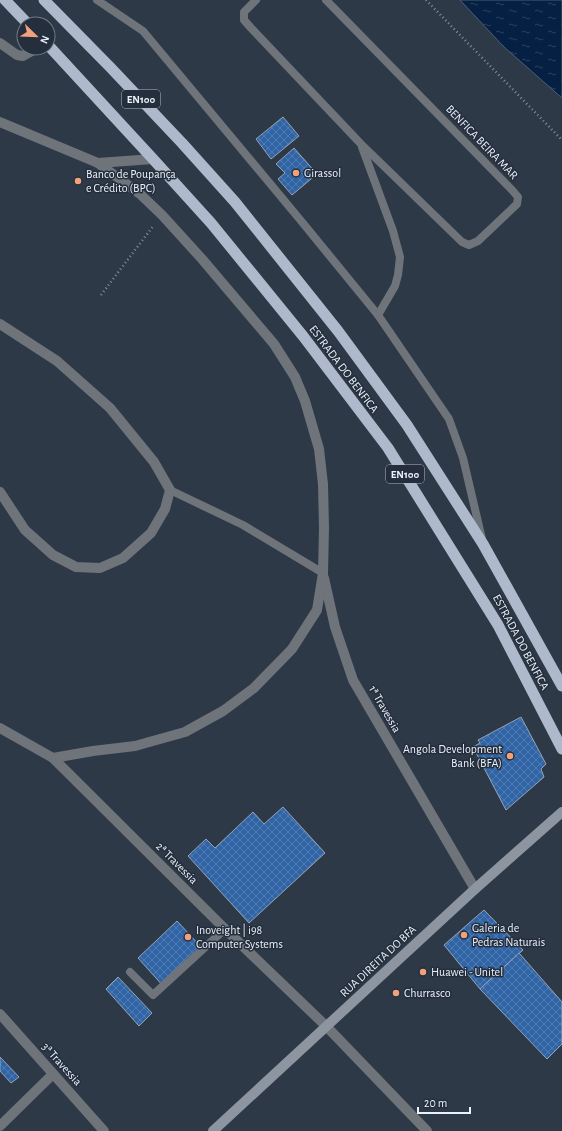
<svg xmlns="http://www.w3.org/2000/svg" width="562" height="1131" font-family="'Alegreya Sans',sans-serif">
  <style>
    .water { fill: url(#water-ripples); stroke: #4a5f79 }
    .building { fill: url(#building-cross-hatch); stroke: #97a3b4 }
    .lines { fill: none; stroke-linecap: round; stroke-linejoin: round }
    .path { stroke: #86909b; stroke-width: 2.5; stroke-dasharray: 1 3; stroke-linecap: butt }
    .service { stroke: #6f747b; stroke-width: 8 }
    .minor { stroke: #6f747b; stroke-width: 10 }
    .secondary { stroke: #8d95a1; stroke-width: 10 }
    .trunk { stroke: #aebacb; stroke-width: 11 }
    .poi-dot { fill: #f1a17c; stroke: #242e3c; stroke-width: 1.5 }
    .labels { text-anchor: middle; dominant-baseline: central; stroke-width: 3; stroke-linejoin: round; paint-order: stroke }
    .shield { fill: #242e3c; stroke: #afb6c1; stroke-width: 1 }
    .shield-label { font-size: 11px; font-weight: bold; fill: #eaf1fa }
    .street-label { font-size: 12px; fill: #eaf1fa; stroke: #242e3c }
    .poi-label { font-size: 12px; fill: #eaf1fa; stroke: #242e3c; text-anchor: start }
  </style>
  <defs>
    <pattern id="water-ripples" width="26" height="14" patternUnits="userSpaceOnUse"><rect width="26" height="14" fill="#052042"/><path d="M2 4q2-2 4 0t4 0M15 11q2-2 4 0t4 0" fill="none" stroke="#2a415e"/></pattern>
    <pattern id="building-cross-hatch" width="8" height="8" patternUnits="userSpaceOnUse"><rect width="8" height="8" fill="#3064a5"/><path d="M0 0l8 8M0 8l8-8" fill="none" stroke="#4e7bb2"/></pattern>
  </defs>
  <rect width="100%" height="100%" fill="#2e3947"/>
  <polygon class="water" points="460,0 562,0 562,98 504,47"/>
  <g class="building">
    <polygon points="283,117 299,136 271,159 256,139"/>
    <polygon points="294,148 317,174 292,195 278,179 285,173 276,164"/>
    <polygon points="521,717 546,764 541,769 544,777 506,810 473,747 480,743 478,740"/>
    <polygon points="283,807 325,853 249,923 188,856 206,839 215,848 253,812 264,824"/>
    <polygon points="484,910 523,950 480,989 444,945"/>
    <polygon points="177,921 204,950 164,987 138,958"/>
    <polygon points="519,953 562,1002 562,1044 547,1059 480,989"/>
    <polygon points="118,977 152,1013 139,1026 106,989"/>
    <polygon points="0,1057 19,1077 11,1083 0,1071"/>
  </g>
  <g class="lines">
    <g class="path">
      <polyline points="426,0 562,140"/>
      <polyline points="101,295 154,225"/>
    </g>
    <g class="service">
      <polyline points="97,0 143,31 302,222 378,315 449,419 463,458 482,539"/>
      <polyline points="256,0 244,12 244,20 251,28 361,144 462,242 469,245 478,241 517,204 518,197 512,190 326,0"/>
      <polyline points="362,147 393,231 400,257 398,275 395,286 378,315"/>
      <polyline points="170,490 243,525 323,573"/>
      <polyline points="130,972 153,995 225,929"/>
    </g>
    <g class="minor">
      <polyline points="0,43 17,55 23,56 37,48"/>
      <polyline points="0,122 98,163 140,194 162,215 202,259 274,344 295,377 305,401 319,449 323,484 324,528 323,573 317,610 292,649 254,688 223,711 185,732 135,746 93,751 53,758"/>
      <polyline points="98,163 153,159"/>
      <polyline points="0,324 57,361 110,408 154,462 170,490 165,509 151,533 123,558 100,568 76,567 53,555 25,530 0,492"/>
      <polyline points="324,578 335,627 353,680 475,889"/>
      <polyline points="0,728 53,758 225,929 327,1027 427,1131"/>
      <polyline points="0,1014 104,1131"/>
      <polyline points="0,1126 53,1074"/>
    </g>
    <polyline class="secondary" points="213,1131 475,889 562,812"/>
    <g class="trunk">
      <polyline points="5,0 28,24"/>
      <polyline points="44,0 110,67 182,143 235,202 338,331 407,425 483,544 562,686"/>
      <polyline points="48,45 153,159 211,223 303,336 388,448 498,625 562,749"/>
    </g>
  </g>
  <g class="poi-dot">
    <circle cx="296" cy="173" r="4"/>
    <circle cx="78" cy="181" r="4"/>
    <circle cx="510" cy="756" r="4"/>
    <circle cx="464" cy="935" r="4"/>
    <circle cx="188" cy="937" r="4"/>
    <circle cx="423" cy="972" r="4"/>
    <circle cx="396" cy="993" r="4"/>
  </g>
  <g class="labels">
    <g class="shield">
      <rect x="122" y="90" width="38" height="18" rx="3"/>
      <rect x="386" y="465" width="38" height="18" rx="3"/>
    </g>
    <g class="shield-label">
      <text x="141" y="99">EN100</text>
      <text x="405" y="474">EN100</text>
    </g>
    <g class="street-label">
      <text transform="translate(482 142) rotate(46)">BENFICA BEIRA MAR</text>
      <text transform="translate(344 369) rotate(53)">ESTRADA DO BENFICA</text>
      <text transform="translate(521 642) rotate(62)">ESTRADA DO BENFICA</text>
      <text transform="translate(385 709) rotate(60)">1ª Travessia</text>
      <text transform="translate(177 863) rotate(45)">2ª Travessia</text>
      <text transform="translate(378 961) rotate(-43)">RUA DIREITA DO BFA</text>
      <text transform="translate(62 1064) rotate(48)">3ª Travessia</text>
    </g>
    <g class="poi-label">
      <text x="304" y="173">Girassol</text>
      <text x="86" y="174">Banco de Poupança<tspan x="86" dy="14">e Crédito (BPC)</tspan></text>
      <text x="502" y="749" text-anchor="end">Angola Development<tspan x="502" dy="14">Bank (BFA)</tspan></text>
      <text x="472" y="928">Galeria de<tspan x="472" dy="14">Pedras Naturais</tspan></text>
      <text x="196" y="930">Inoveight | i98<tspan x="196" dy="14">Computer Systems</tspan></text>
      <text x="431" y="972">Huawei - Unitel</text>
      <text x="404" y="993">Churrasco</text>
    </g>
  </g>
  <g transform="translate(36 36) rotate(113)"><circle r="19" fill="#242e3c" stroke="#737c88"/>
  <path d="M0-3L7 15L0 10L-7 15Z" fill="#f1a17c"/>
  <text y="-6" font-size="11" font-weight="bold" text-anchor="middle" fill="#eaf1fa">N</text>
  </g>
  <path d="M418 1107v6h52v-6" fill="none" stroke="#eaf1fa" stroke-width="2"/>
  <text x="424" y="1107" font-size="12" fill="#eaf1fa" stroke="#242e3c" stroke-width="3" paint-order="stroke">20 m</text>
</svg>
